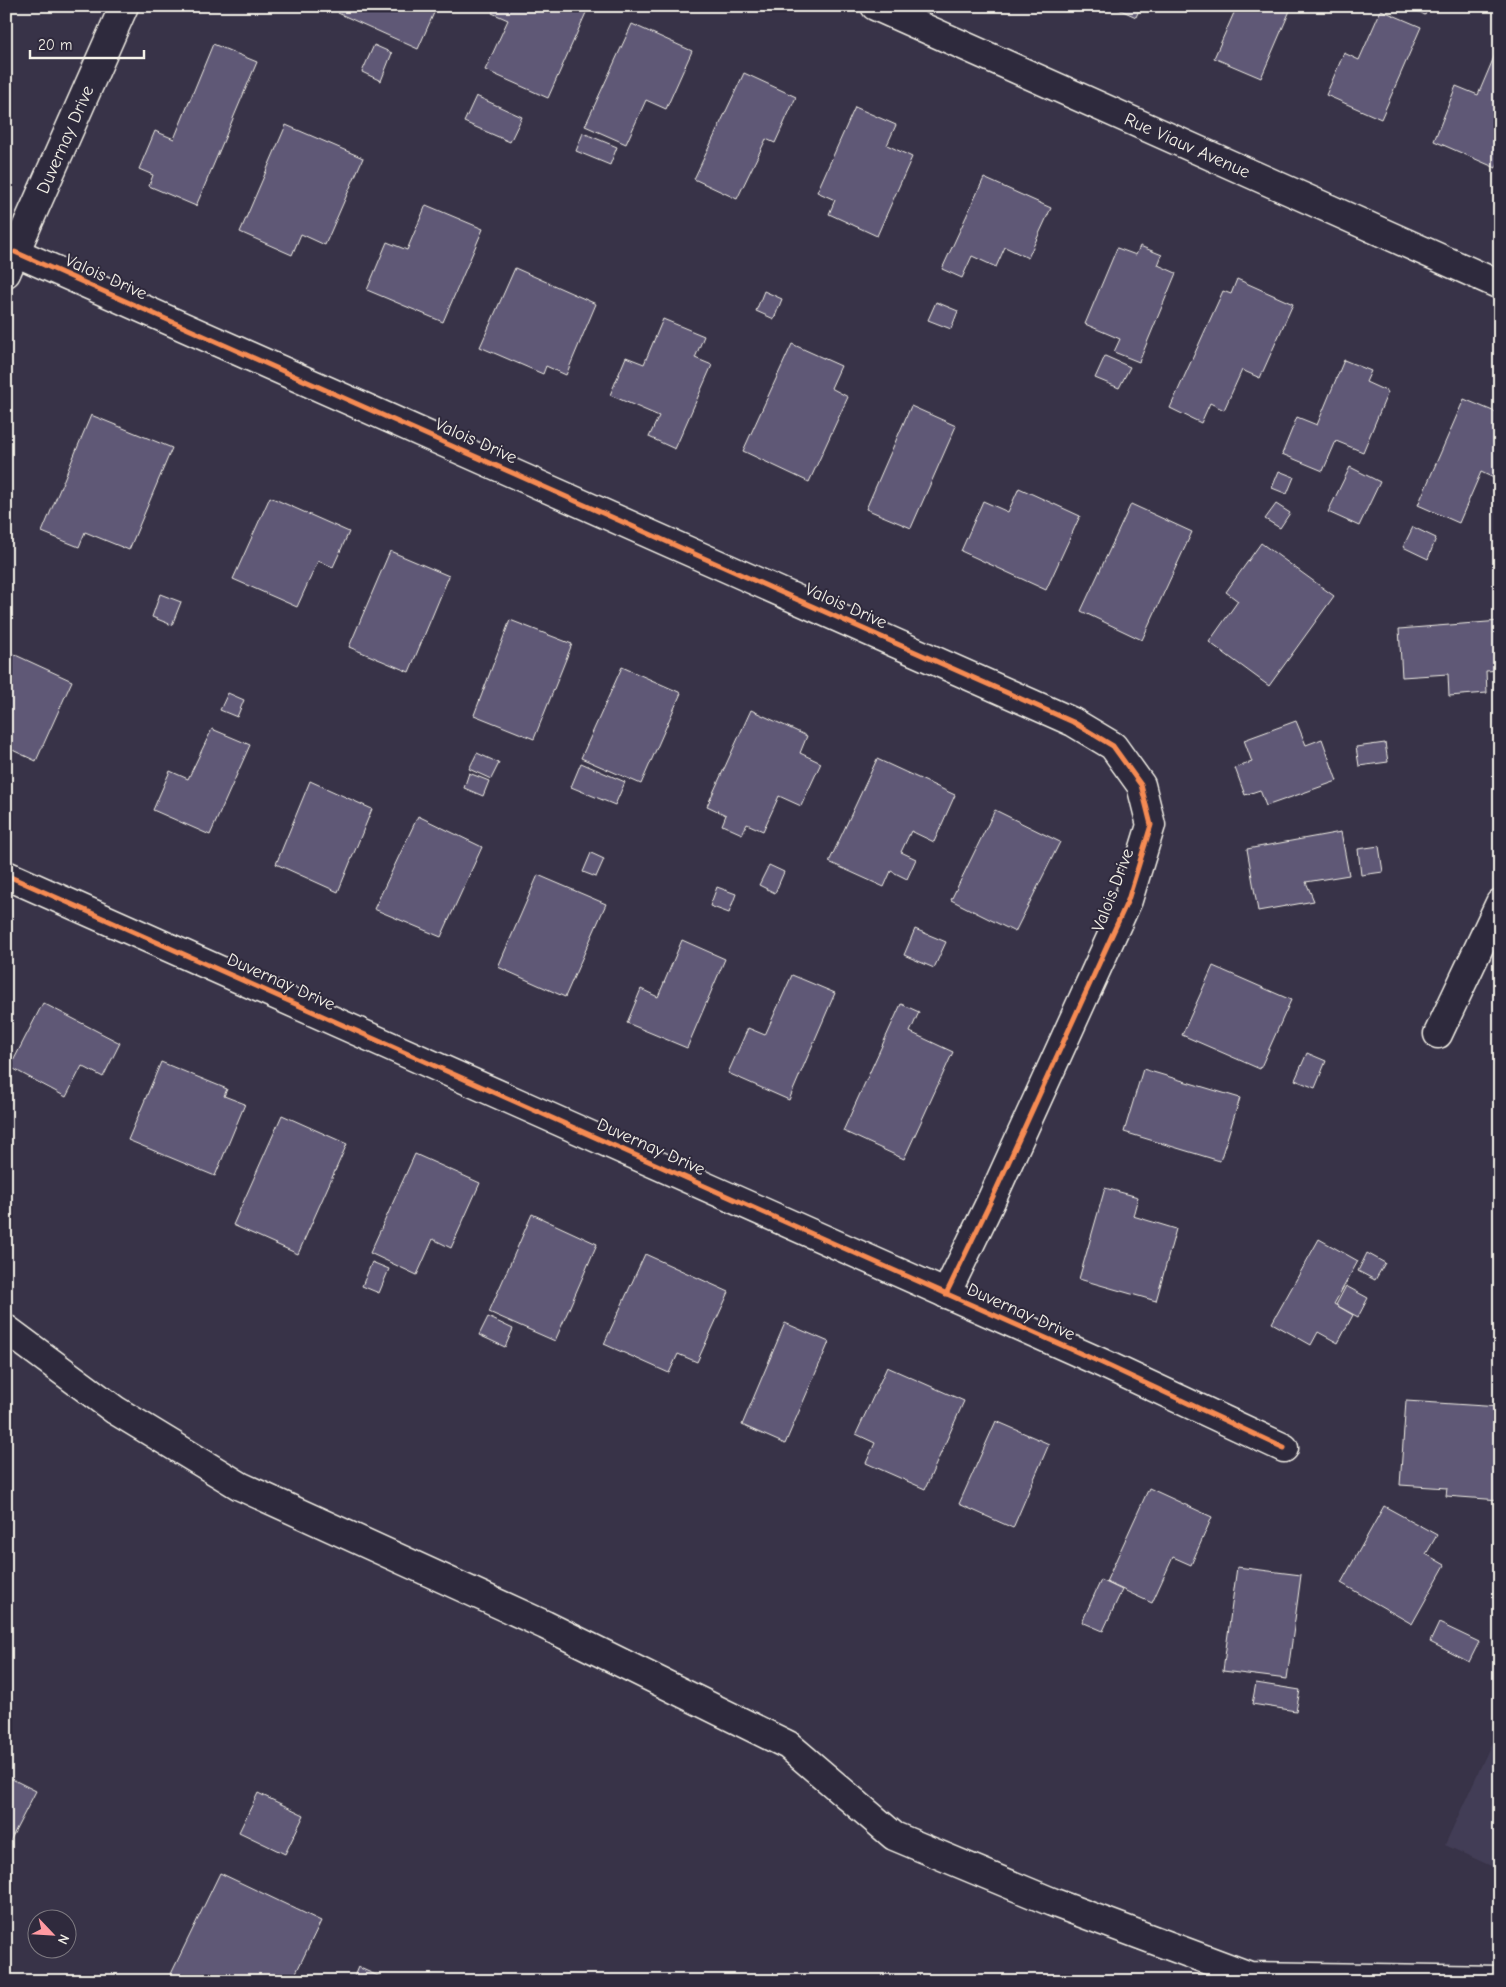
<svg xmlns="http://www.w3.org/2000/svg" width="1506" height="1987" font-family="'Comic Neue',sans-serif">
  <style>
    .built { fill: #433e56 }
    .building { fill: #5e5976; stroke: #f4f1e8 }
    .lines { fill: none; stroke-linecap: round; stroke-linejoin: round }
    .minor-casing { stroke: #f4f1e8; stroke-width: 31 }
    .minor { stroke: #2f2a3d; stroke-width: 28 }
    .cycleway-casing { stroke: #2f2a3d; stroke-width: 8 }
    .cycleway { stroke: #f68b52; stroke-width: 5 }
    .labels { text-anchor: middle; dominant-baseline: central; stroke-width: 4; stroke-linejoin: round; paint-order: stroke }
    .street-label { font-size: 18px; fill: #f4f1e8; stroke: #2f2a3d }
  </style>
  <rect width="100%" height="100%" fill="#383348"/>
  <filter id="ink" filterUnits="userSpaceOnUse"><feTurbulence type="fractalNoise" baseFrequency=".02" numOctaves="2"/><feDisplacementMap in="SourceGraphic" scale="10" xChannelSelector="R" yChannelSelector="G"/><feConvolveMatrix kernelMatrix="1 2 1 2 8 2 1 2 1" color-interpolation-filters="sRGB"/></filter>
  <g filter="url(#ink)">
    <polygon class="built" points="1500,1725 1500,1870 1445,1845"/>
    <g class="building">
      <polygon points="6,6 12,6 6,20"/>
      <polygon points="341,6 437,6 418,49 338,13"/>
      <polygon points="495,6 589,6 548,98 485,70 508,20 492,13"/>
      <polygon points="1112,6 1141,6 1136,17"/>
      <polygon points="1237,6 1292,6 1261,78 1214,58"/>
      <polygon points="1408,6 1429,6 1425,15"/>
      <polygon points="1381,10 1421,27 1381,119 1326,95 1344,53 1359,60"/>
      <polygon points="632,24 692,51 666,109 646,100 626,144 585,126"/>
      <polygon points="213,44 257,62 196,206 149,186 153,175 139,169 155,131 174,139"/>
      <polygon points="374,45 392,53 381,81 362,72"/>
      <polygon points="1497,50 1500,51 1500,159 1496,168 1434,141 1456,86 1478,95"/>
      <polygon points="744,73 796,97 775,143 766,139 737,199 694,179"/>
      <polygon points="476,96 522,117 510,142 464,122"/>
      <polygon points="855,107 896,125 887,145 912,157 877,236 829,214 835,200 817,192"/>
      <polygon points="286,125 363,158 325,245 301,234 292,255 240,232"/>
      <polygon points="583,133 617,147 610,165 576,151"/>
      <polygon points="984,178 1051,208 1028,258 1005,247 996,267 972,256 962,278 942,269"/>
      <polygon points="426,205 483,229 443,322 367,290 387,242 407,250"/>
      <polygon points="1140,246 1162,255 1158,265 1176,273 1139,362 1114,352 1120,339 1085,324 1117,248 1136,255"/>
      <polygon points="515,268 596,304 566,375 546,366 543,374 480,347"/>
      <polygon points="1237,279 1293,304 1260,378 1242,370 1224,410 1210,403 1201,423 1170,408 1223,291 1231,294"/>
      <polygon points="764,291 782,299 774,319 756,311"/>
      <polygon points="936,302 958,311 951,329 928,320"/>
      <polygon points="663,319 704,336 695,358 712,365 675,449 649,437 659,416 610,395 626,357 644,364"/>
      <polygon points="792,344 841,366 831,388 848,397 809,482 743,451"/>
      <polygon points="1105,356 1130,367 1119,388 1095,378"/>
      <polygon points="1344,360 1371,371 1366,382 1388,392 1363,452 1336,441 1323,471 1282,454 1297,417 1317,425"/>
      <polygon points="1464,399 1500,414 1500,430 1497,436 1500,437 1500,477 1498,480 1481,472 1459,523 1418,505"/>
      <polygon points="911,406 956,426 911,528 866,509"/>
      <polygon points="91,415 172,448 129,550 85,532 79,547 42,532"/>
      <polygon points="1350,467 1380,482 1359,526 1328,512"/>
      <polygon points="1279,471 1294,477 1287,494 1272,488"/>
      <polygon points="1019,488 1080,516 1046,590 961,551 983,501 1008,512"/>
      <polygon points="270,497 349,532 333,567 318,561 297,607 233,579"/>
      <polygon points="1131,504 1192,532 1142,640 1081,611"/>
      <polygon points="1276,504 1290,513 1280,528 1265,519"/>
      <polygon points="1413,527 1436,538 1428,559 1403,547"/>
      <polygon points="1261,543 1334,596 1269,686 1209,642 1238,601 1226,592"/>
      <polygon points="390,551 449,576 409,672 349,647"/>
      <polygon points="160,594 181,602 172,625 152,617"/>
      <polygon points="510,620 572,644 534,739 474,715"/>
      <polygon points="1500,621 1500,670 1486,671 1487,693 1449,696 1448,674 1402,677 1399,629"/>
      <polygon points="11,653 72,681 36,761 6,747 6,665"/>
      <polygon points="622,667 681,693 641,784 581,758"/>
      <polygon points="228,693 244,700 237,717 220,710"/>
      <polygon points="751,710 807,736 800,753 821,763 801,806 779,796 763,831 747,824 742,834 722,825 726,815 707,806"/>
      <polygon points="1296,721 1306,745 1322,739 1337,781 1266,806 1260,790 1245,795 1235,768 1252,762 1244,740"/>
      <polygon points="212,729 250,745 210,835 153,810 170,771 188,779"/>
      <polygon points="1385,743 1388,762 1359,766 1356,747"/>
      <polygon points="477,753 499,763 491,779 469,769"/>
      <polygon points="877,759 955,795 934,842 911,831 901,852 916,859 907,879 891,871 884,887 829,862"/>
      <polygon points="581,763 625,782 615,805 571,787"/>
      <polygon points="469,773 489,781 483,796 464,788"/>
      <polygon points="310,781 372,809 338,892 276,864"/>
      <polygon points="995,810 1060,842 1015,932 951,900"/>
      <polygon points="418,816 482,847 441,937 374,909"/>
      <polygon points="1341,832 1349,875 1306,882 1314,901 1258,911 1247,849"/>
      <polygon points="1379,846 1383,872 1361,875 1358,849"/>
      <polygon points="591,853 604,859 596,877 583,872"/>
      <polygon points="769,865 784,872 775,893 759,885"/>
      <polygon points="538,875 606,904 565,997 498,967"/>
      <polygon points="717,887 736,894 729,913 710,906"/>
      <polygon points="915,929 946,942 934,968 904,955"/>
      <polygon points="682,940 725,959 687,1048 627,1023 641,989 658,997"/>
      <polygon points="1213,966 1291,1000 1260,1069 1182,1035"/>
      <polygon points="792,975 835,993 789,1100 728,1073 748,1028 765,1035"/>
      <polygon points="43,1003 120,1043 103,1077 82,1066 66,1097 10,1067"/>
      <polygon points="901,1004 919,1012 910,1032 953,1052 904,1159 843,1131"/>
      <polygon points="1307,1053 1326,1061 1315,1088 1295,1080"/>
      <polygon points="161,1062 227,1089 224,1096 245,1104 215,1176 128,1140"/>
      <polygon points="1143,1069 1240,1098 1220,1161 1124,1132"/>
      <polygon points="282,1115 347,1144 298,1254 233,1225"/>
      <polygon points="415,1154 480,1183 451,1248 433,1239 417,1275 370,1253"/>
      <polygon points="1105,1188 1138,1197 1133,1216 1176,1229 1156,1301 1079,1279"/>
      <polygon points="532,1214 597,1244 555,1341 489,1312"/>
      <polygon points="1319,1239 1358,1261 1334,1304 1353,1315 1338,1343 1318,1332 1311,1345 1272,1323"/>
      <polygon points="1367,1253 1385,1263 1375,1280 1358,1271"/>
      <polygon points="645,1254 729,1292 697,1362 678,1354 669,1373 604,1344"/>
      <polygon points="372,1262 389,1269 379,1293 362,1286"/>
      <polygon points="1346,1286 1368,1298 1358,1317 1336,1305"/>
      <polygon points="488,1317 513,1329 505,1347 479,1335"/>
      <polygon points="785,1323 829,1342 785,1444 742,1425"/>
      <polygon points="887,1367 964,1401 925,1489 866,1463 875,1443 856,1434"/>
      <polygon points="1406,1401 1500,1407 1500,1500 1446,1496 1447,1488 1400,1485"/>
      <polygon points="996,1421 1049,1444 1013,1528 959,1504"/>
      <polygon points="1149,1488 1212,1517 1191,1565 1173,1557 1152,1603 1106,1582"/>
      <polygon points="1384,1506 1437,1535 1426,1554 1445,1565 1412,1624 1341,1583"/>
      <polygon points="1237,1567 1301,1575 1287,1679 1223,1671"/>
      <polygon points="1101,1580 1122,1590 1103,1631 1082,1622"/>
      <polygon points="1439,1623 1479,1642 1469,1662 1430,1642"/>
      <polygon points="1256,1683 1300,1690 1296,1711 1252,1704"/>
      <polygon points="6,1776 36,1791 9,1843 6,1842"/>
      <polygon points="258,1793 304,1815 285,1854 239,1832"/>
      <polygon points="220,1873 321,1921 292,1981 185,1981 171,1974"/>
      <polygon points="358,1967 389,1981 352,1981"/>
    </g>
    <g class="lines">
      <defs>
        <g id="minor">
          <path id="s1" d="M875,6L1500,285"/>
          <polyline points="15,252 1073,722 1113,746 1141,785 1151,825 1128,900 990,1203 946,1294"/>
          <path id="s2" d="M6,273L124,6"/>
          <polyline points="6,875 1102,1363 1284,1448"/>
          <polyline points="1438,1034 1500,903"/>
          <polyline points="6,1329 115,1410 240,1486 545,1625 788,1745 894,1836 1052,1902 1250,1976 1500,1980"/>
        </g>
      </defs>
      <use href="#minor" class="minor-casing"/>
      <use href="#minor" class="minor"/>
      <defs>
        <g id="cycleway">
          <polyline points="15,252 1073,722 1113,746 1141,785 1151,825 1128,900 990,1203 946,1294"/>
          <polyline points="6,875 1102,1363 1284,1448"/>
        </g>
      </defs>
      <use href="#cycleway" class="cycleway-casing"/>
      <use href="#cycleway" class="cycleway"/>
    </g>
  </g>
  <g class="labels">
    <g class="street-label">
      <text stroke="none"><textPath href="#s2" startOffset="146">Duvernay Drive</textPath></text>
      <text stroke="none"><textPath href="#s1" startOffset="342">Rue Viauv Avenue</textPath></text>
      <text transform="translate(106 277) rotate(24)">Valois Drive</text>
      <text transform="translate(476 441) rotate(24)">Valois Drive</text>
      <text transform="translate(846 606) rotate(24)">Valois Drive</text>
      <text transform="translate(1113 890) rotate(-69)">Valois Drive</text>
      <text transform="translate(281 982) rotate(24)">Duvernay Drive</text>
      <text transform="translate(651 1147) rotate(24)">Duvernay Drive</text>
      <text transform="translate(1021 1312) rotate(24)">Duvernay Drive</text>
    </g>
  </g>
  <rect width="1506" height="1987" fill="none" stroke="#2f2a3d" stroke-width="25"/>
  <rect x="12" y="12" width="1481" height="1962" fill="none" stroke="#f4f1e8" stroke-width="2" filter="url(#ink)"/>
  <g transform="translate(52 1934) rotate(115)"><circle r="24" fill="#2f2a3d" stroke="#7e7a81"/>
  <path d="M0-4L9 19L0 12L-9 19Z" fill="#ff9aa2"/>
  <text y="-8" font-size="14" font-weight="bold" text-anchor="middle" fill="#f4f1e8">N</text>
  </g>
  <path d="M30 50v8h114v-8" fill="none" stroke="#f4f1e8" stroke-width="2.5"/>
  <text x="38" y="50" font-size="15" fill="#f4f1e8" stroke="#2f2a3d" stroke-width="4" paint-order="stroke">20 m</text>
</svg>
